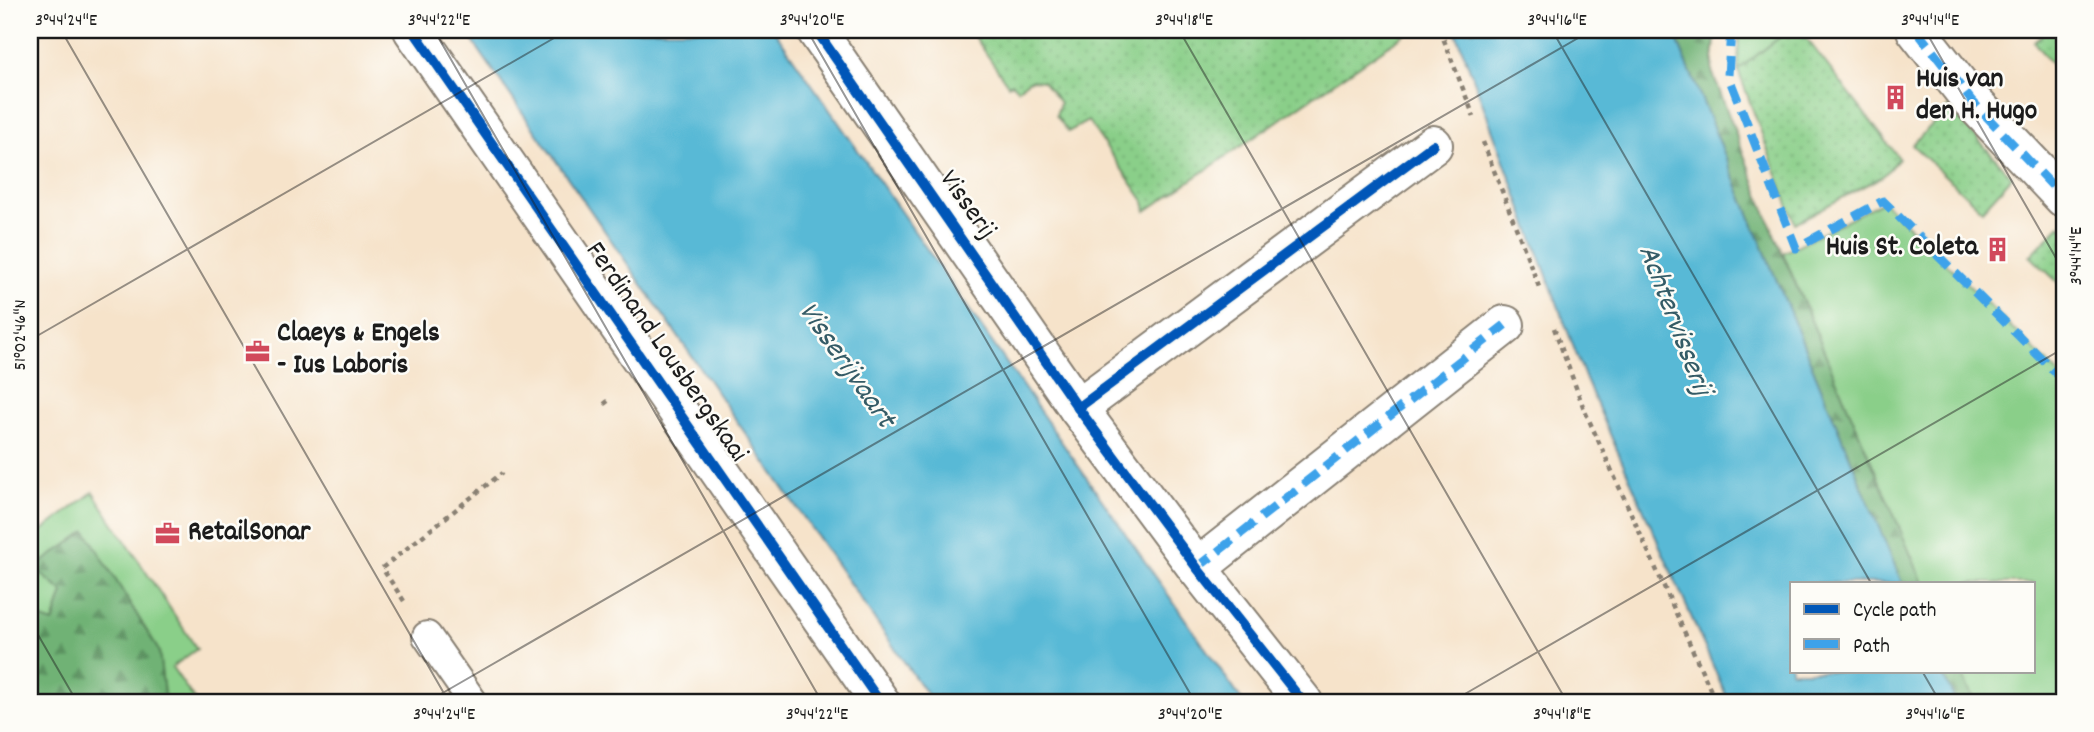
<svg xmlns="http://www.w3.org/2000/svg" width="2094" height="732" font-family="Dekko,sans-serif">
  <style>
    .green { fill: #8acf89; stroke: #537652; stroke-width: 2 }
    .forest { fill: url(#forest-firs); stroke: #466748; stroke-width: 2 }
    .garden { fill: url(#garden-dots); stroke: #537652; stroke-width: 2 }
    .water { fill: #58b9d6; stroke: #3a6a79; stroke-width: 2 }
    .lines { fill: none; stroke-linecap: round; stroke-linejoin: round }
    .service-casing { stroke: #898073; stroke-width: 32 }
    .minor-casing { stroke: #898073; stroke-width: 42 }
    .path { stroke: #898073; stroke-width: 4.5; stroke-dasharray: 5 5; stroke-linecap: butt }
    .service { stroke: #fff; stroke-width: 28 }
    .minor { stroke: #fff; stroke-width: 38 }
    .quiet { stroke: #3da2ea; stroke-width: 9; stroke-dasharray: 18 9; stroke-linecap: butt }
    .cycleway-casing { stroke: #fdfcf7; stroke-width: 15 }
    .cycleway { stroke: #0057b8; stroke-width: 10 }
    .ticks { fill: none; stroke: #1c1c1c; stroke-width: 2; stroke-opacity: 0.45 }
    .labels { text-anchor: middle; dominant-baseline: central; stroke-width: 5; stroke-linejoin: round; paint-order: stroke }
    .poi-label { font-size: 28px; font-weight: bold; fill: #1c1c1c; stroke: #fdfcf7; text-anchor: start }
    .street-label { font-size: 28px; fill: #1c1c1c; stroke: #fdfcf7 }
    .water-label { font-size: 30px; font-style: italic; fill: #345b66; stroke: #fdfcf7 }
    .neatline { fill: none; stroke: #1c1c1c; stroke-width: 2.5 }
    .ticks-label { font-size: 18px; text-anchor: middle; fill: #1c1c1c }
  </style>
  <defs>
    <pattern id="forest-firs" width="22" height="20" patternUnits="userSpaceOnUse" patternTransform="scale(1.75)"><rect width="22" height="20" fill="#6fb275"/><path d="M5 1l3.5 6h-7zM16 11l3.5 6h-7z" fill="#5a905f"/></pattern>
    <pattern id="garden-dots" width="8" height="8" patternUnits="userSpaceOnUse" patternTransform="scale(1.75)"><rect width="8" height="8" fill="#8acf89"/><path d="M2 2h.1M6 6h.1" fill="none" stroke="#76b176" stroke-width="1.8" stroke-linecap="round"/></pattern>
  </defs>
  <rect width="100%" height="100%" fill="#fdfcf7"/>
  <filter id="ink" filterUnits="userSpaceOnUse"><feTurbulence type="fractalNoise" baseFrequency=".0143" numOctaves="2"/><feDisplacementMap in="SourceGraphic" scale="14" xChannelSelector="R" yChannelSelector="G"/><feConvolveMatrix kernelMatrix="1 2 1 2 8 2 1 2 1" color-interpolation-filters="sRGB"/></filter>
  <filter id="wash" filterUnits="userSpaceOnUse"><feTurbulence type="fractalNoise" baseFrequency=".00686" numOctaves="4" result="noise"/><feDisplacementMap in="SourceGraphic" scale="28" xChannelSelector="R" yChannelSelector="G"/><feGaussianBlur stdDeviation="1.57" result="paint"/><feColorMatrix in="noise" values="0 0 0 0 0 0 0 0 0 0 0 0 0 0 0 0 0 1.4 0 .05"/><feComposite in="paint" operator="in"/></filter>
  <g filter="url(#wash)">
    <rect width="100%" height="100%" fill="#f6e3ca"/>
    <g class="green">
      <polygon points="1739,30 1789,30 1738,70"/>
      <polygon points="1883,201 2064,379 2064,702 1975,702 1960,671 2033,671 2033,583 1920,583 1783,253"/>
      <polygon points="93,492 197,649 172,667 196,702 30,702 30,540"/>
    </g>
    <g class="forest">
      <polygon points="1673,30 1716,30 1712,71 1775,236 1923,583 1902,583"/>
      <polygon points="86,531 159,651 165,702 33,702 30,699 30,619 31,615 53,623 63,592 34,568"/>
      <polygon points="1941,671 1960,671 1975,702 1956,702"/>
    </g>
    <g class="garden">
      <polygon points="970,30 1411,30 1146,211 1144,201 1088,121 1068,132 1056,115 1060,103 1043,81 1030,80 1017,89 1012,83 1008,85"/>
      <polygon points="1789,30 1800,30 1899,158 1883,176 1795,223 1738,70"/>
      <polygon points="2047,30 2064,30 2064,80 2034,42"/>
      <polygon points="1949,107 2012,177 1982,210 1912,145"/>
      <polygon points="2060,225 2064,229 2064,288 2030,256"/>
    </g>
    <g class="water">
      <polygon points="465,30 774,30 1243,702 932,702"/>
      <polygon points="1455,30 1673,30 1902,583 1791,583 1791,671 1941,671 1956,702 1729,702 1586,380"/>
    </g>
  </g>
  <g filter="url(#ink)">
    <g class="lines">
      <defs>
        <polyline id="service" points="427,636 473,702"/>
        <g id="minor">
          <polyline points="413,30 880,702"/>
          <polyline points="816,30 1078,408 1197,568 1303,702"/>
          <polyline points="1916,30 1971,100 2064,198"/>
          <polyline points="1078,408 1433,145"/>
          <polyline points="1197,568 1505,325"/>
        </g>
      </defs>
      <use href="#service" class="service-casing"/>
      <use href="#minor" class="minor-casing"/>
      <g class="path">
        <polyline points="1440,30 1474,117"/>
        <polyline points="1483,142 1539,287"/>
        <polyline points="1554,328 1584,409 1716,702"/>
        <polyline points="604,404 612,398"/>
        <polyline points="404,601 382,568 502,473"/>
      </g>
      <use href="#service" class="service"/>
      <use href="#minor" class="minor"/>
      <g class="quiet">
        <polyline points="1731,30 1728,75 1796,248 1883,201 2064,381"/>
        <polyline points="1916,30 1971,100 2064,198"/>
        <polyline points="1197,568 1505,325"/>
      </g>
      <defs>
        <g id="cycleway">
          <polyline points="413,30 880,702"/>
          <polyline points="816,30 1078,408 1197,568 1303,702"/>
          <polyline points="1078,408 1433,145"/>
        </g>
      </defs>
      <use href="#cycleway" class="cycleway-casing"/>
      <use href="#cycleway" class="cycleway"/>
    </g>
  </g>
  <path class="ticks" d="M61,30L449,702M434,30L822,702M807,30L1195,702M1179,30L1567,702M1552,30L1871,583M1925,30L2064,272M30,340L568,30M30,621L77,702M1922,671L1940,702M427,702L1592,30M1451,702L2064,348"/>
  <defs>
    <symbol id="building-bare" viewBox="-9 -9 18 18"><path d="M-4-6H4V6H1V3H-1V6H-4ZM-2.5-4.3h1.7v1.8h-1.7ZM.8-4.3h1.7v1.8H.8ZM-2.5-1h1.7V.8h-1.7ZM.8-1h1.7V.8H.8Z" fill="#d1495b" stroke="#fdfcf7" stroke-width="2.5" paint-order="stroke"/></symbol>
    <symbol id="office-bare" viewBox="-9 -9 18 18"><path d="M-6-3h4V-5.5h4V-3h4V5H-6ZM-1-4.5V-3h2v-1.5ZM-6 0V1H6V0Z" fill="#d1495b" stroke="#fdfcf7" stroke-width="2.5" paint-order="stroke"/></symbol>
  </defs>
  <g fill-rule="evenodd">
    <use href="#building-bare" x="1878" y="80" width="35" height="35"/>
    <use href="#building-bare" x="1980" y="232" width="35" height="35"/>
    <use href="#office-bare" x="240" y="334" width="35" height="35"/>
    <use href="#office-bare" x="150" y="516" width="35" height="35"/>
  </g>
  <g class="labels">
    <g class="poi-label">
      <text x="1916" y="81">Huis van<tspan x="1916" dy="32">den H. Hugo</tspan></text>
      <text x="1978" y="249" text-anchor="end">Huis St. Coleta</text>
      <text x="277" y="335">Claeys &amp; Engels<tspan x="277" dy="32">- Ius Laboris</tspan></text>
      <text x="188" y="534">RetailSonar</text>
    </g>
    <g class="street-label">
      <text transform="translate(966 206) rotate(55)">Visserij</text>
      <text transform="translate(665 353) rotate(55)">Ferdinand Lousbergskaai</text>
    </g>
    <g class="water-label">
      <text transform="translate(1673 321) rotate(69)">Achtervisserij</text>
      <text transform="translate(845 366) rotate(55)">Visserijvaart</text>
    </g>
  </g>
  <rect width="2094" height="732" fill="none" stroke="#fdfcf7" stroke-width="77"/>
  <rect x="1790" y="582" width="245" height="91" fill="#fdfcf7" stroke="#a3a29f" stroke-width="2"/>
  <rect x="1804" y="604" width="35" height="10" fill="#0057b8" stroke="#a3a29f" stroke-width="2"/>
  <text x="1853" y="616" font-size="21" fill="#1c1c1c">Cycle path</text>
  <rect x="1804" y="639" width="35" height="10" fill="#3da2ea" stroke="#a3a29f" stroke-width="2"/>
  <text x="1853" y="652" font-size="21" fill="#1c1c1c">Path</text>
  <rect x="38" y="38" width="2018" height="656" class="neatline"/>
  <g class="ticks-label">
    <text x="66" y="25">3°44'24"E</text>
    <text x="439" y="25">3°44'22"E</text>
    <text x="812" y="25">3°44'20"E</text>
    <text x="1184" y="25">3°44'18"E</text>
    <text x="1557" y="25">3°44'16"E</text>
    <text x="1930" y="25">3°44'14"E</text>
    <text transform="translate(2075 256) rotate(-90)" y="6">3°44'14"E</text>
    <text transform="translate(19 335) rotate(-90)" y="6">51°02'46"N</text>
    <text x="444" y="719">3°44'24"E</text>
    <text x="817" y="719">3°44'22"E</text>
    <text x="1190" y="719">3°44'20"E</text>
    <text x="1562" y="719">3°44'18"E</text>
    <text x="1935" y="719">3°44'16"E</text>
  </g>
</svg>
